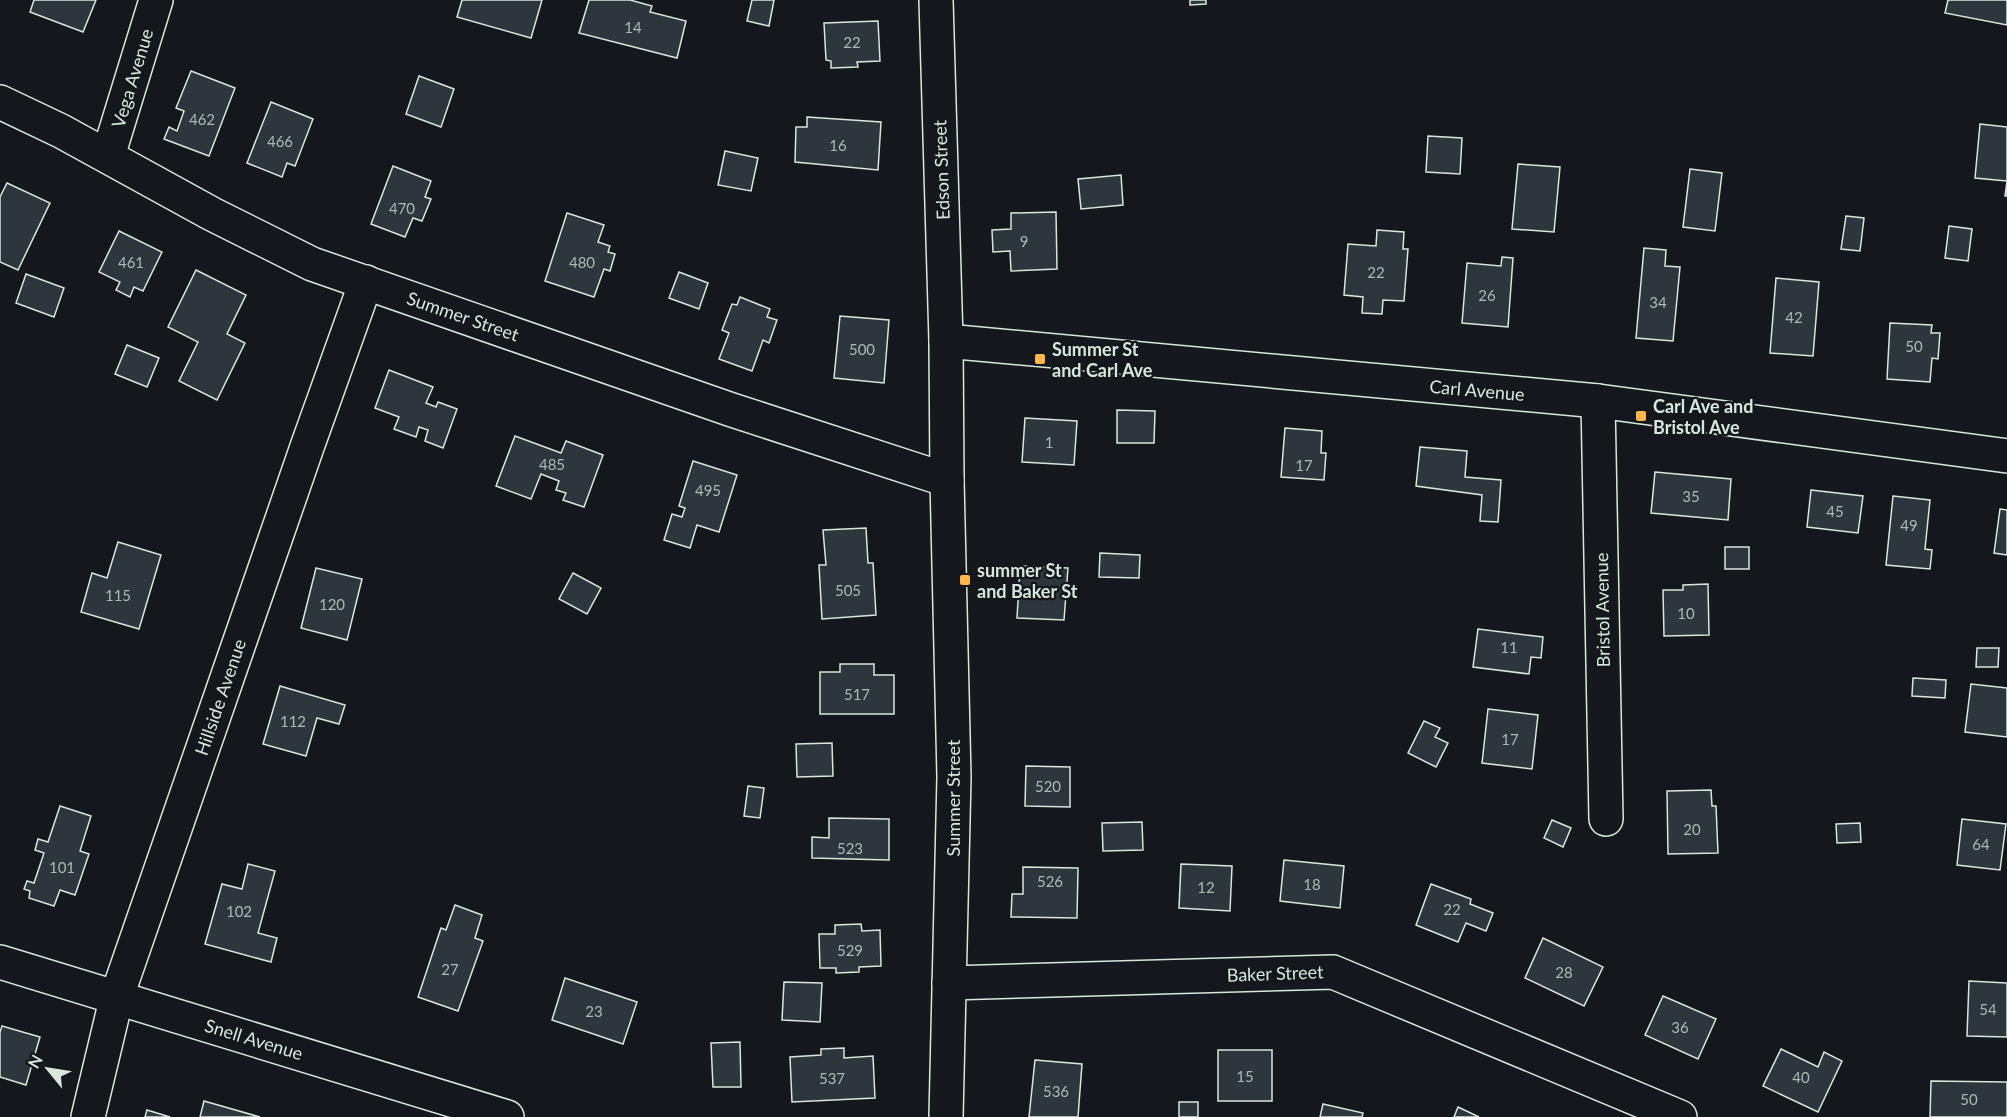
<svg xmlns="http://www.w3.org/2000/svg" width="2007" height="1117" font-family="Lato,sans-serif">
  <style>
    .building { fill: #2c363c; stroke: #d8e6dc; stroke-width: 1.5 }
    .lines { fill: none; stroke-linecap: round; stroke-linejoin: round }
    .minor-casing { stroke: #d8e6dc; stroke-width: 36 }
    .minor { stroke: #14181c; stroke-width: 33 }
    .poi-dot { fill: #ffb74d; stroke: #14181c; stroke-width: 2 }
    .labels { text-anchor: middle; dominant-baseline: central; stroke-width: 4.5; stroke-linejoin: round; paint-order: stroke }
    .number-label { font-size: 15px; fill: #adbab4 }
    .street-label { font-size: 18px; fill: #d8e6dc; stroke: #14181c }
    .poi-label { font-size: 18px; font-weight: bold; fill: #d8e6dc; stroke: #14181c; text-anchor: start }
  </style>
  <rect width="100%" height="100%" fill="#14181c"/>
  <g class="building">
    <polygon points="34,0 96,0 83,32 30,12"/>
    <polygon points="462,0 542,0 531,38 457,17"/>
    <polygon points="589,0 630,0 652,6 650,12 686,21 677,58 579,33"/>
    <polygon points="752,0 774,0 769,26 747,21"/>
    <polygon points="1190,0 1206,0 1206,4 1190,5"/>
    <polygon points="1948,0 2007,0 2007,25 1945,13"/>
    <polygon points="878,21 880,61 857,62 858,67 831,68 831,61 826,60 824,23"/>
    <polygon points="191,71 235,88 209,156 164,139 169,127 177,131 184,111 176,108"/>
    <polygon points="419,76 454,89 441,127 406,114"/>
    <polygon points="271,102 313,119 295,166 287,163 282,177 247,163"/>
    <polygon points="807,117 881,122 878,170 795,162 796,127 807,127"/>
    <polygon points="1980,124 2007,127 2007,196 2005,196 2007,181 1975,178"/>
    <polygon points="1428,136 1462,138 1460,174 1426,172"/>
    <polygon points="725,151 758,158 751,191 718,185"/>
    <polygon points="1518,164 1560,167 1554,232 1512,229"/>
    <polygon points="393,166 431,181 425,197 431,199 422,221 413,218 405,237 371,224"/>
    <polygon points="1690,169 1722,173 1715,231 1683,227"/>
    <polygon points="1121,175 1123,205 1081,209 1078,179"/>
    <polygon points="7,183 50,203 18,270 0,262 0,197"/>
    <polygon points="1056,212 1057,269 1011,271 1010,251 993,252 992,230 1011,229 1011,213"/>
    <polygon points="567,213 604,225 598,242 610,246 608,252 615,254 610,271 604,269 594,297 545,281"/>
    <polygon points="1846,216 1864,218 1860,251 1841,249"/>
    <polygon points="1949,226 1972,229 1968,261 1945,258"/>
    <polygon points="1377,230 1404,232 1403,249 1408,249 1404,301 1383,300 1382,314 1362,313 1363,297 1344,295 1348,244 1376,246"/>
    <polygon points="119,231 162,252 143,291 134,287 130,297 116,290 120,282 99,272"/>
    <polygon points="1644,248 1666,250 1665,266 1680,267 1673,341 1636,338"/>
    <polygon points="1502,257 1513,258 1508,327 1462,323 1467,263 1501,266"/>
    <polygon points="196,270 246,295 227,334 245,343 217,400 179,381 198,342 168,327"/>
    <polygon points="679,272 708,283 699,309 669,298"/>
    <polygon points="26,274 64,288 54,317 16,303"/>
    <polygon points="1776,278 1819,282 1813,356 1770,353"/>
    <polygon points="740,297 770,309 767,317 777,320 769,343 763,340 752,371 719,359 729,333 722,330 732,304 737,305"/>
    <polygon points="840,316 889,320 884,383 834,378"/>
    <polygon points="1890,323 1932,325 1931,333 1940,333 1938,359 1932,358 1930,382 1887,379"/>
    <polygon points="127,345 159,358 147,387 115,374"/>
    <polygon points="389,370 433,387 426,403 436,407 438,402 457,409 443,448 425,441 428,430 419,427 416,437 394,429 399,417 375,408"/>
    <polygon points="1117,410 1155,411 1154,443 1117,443"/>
    <polygon points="1025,418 1077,421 1074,465 1022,462"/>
    <polygon points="1285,428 1322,431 1321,453 1326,453 1324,480 1281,477"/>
    <polygon points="515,436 561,453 566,441 603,455 584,507 563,500 566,493 556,490 559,481 541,474 531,499 496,486"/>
    <polygon points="1420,447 1467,451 1465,477 1501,480 1498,522 1480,521 1482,495 1416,486"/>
    <polygon points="693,461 737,475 719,532 697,525 690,548 664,540 672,514 682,517 685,508 679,506"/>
    <polygon points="1655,472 1731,479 1728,520 1651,513"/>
    <polygon points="1811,490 1863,496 1858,533 1807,527"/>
    <polygon points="1893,496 1930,500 1925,549 1932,550 1930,569 1886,565"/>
    <polygon points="2000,509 2007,510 2007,555 1994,553"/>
    <polygon points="866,528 868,563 873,563 876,615 822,619 819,565 826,565 823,530"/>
    <polygon points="118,542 161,555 139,629 81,612 92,573 107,578"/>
    <rect x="1725" y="547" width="24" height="22"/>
    <polygon points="1100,553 1140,555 1139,578 1099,577"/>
    <polygon points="1020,566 1068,568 1064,620 1017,618"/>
    <polygon points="316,568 362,579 347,640 301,628"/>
    <polygon points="573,573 601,588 587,614 559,599"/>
    <polygon points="1708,584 1709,635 1664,636 1663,590 1683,590 1683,585"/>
    <polygon points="1478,629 1543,637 1541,658 1531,657 1529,674 1473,667"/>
    <polygon points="1977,648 1999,648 1998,667 1976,667"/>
    <polygon points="840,664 874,664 874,675 894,675 894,714 820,714 820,672 840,672"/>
    <polygon points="1913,678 1946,680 1945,698 1912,696"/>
    <polygon points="1971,684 2007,688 2007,737 1965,732"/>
    <polygon points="280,686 345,705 339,724 317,718 306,756 263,744"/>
    <polygon points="1488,709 1538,715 1532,769 1482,763"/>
    <polygon points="1424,721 1440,728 1435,737 1448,743 1436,767 1408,753"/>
    <polygon points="832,743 833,776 797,777 796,744"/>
    <polygon points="1026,766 1070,767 1070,807 1025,806"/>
    <polygon points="748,786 764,788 760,818 744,816"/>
    <polygon points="1711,790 1712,806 1716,806 1718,853 1668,854 1667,791"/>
    <polygon points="60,806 91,816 80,851 89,854 75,895 60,890 54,906 29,898 30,891 24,889 27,881 34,883 44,853 35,850 38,839 48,842"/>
    <polygon points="829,818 889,819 889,860 812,858 812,837 829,838"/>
    <polygon points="1962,819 2006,824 2000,870 1957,865"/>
    <polygon points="1552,820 1571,828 1563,847 1544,838"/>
    <polygon points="1142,822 1143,850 1103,851 1102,823"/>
    <polygon points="1860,823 1861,842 1837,843 1836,824"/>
    <polygon points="1284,860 1344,866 1340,908 1280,901"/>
    <polygon points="248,864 275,871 258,933 277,938 271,962 205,944 222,884 242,889"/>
    <polygon points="1181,864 1232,866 1230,911 1179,908"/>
    <polygon points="1023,867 1078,868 1077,918 1011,917 1012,894 1023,894"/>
    <polygon points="1431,884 1471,899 1470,904 1493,913 1486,931 1466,923 1458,942 1416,925"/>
    <polygon points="455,905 482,915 475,938 483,941 458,1011 418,997 441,928 446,930"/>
    <polygon points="861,924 862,931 880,930 881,966 859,967 859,972 836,973 836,968 820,968 819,934 835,934 835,925"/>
    <polygon points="1543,938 1603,967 1584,1006 1525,978"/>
    <polygon points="565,978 637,1002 623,1044 552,1020"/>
    <polygon points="1969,981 2007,983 2007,1037 1967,1036"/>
    <polygon points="784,982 822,983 820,1022 782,1020"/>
    <polygon points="1663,996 1716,1019 1698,1059 1645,1035"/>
    <polygon points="2,1026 40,1037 26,1085 0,1077 0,1032"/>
    <polygon points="740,1042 741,1087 713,1087 711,1043"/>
    <polygon points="844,1048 844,1058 873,1056 875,1098 792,1102 790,1057 821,1055 821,1049"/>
    <polygon points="1781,1049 1818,1067 1824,1052 1842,1061 1818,1112 1763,1086"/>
    <rect x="1218" y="1050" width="54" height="51"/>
    <polygon points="1035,1060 1082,1064 1078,1117 1029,1117"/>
    <polygon points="1931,1081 2007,1082 2007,1117 1930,1117"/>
    <polygon points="204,1101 260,1117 200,1117"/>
    <rect x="1179" y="1102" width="19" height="15"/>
    <polygon points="1323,1104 1363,1113 1362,1117 1320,1117"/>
    <polygon points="1458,1107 1479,1117 1454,1117"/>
    <polygon points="147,1110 170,1117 145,1117"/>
  </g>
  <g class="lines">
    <defs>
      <g id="minor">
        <polyline points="936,0 946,341 947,480 954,777 946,1117"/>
        <polyline points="0,102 61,131 212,214 312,264 732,410 947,480"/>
        <polyline points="108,156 156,0"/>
        <polyline points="946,341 1598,401 2007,456"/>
        <polyline points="1598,401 1606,819"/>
        <polyline points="0,962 507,1117"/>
        <polyline points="949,983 1333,972 1680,1117"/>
        <polyline points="88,1117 117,996 307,447 366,282"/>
      </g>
    </defs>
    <use href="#minor" class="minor-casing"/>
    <use href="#minor" class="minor"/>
  </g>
  <g class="poi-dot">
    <rect x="1034" y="353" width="12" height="12" rx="3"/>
    <rect x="1635" y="410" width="12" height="12" rx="3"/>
    <rect x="959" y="574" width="12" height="12" rx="3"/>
  </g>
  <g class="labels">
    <g class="number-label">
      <text x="633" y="27">14</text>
      <text x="852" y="42">22</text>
      <text x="202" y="119">462</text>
      <text x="280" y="141">466</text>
      <text x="838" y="145">16</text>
      <text x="402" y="208">470</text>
      <text x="1024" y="241">9</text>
      <text x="131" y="262">461</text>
      <text x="582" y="262">480</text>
      <text x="1376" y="272">22</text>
      <text x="1487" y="295">26</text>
      <text x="1658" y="302">34</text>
      <text x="1794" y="317">42</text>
      <text x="1914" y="346">50</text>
      <text x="862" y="349">500</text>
      <text x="1049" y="442">1</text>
      <text x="552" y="464">485</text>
      <text x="1304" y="465">17</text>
      <text x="708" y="490">495</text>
      <text x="1691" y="496">35</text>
      <text x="1835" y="511">45</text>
      <text x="1909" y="525">49</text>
      <text x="848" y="590">505</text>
      <text x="118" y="595">115</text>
      <text x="332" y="604">120</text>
      <text x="1686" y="613">10</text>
      <text x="1509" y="647">11</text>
      <text x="857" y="694">517</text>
      <text x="293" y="721">112</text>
      <text x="1510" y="739">17</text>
      <text x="1048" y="786">520</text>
      <text x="1692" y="829">20</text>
      <text x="1981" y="844">64</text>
      <text x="850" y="848">523</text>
      <text x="62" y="867">101</text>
      <text x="1050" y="881">526</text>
      <text x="1312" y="884">18</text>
      <text x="1206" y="887">12</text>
      <text x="1452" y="909">22</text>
      <text x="239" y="911">102</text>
      <text x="850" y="950">529</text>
      <text x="450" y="969">27</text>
      <text x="1564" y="972">28</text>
      <text x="1988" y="1009">54</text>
      <text x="594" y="1011">23</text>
      <text x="1680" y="1027">36</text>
      <text x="1245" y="1076">15</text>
      <text x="1801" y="1077">40</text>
      <text x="832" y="1078">537</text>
      <text x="1056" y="1091">536</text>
      <text x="1969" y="1099">50</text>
    </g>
    <g class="street-label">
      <text transform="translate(132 78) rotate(-73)">Vega Avenue</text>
      <text transform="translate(941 170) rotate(-92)">Edson Street</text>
      <text transform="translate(463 316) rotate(19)">Summer Street</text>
      <text transform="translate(1477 390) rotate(5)">Carl Avenue</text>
      <text transform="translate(1602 610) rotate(-91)">Bristol Avenue</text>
      <text transform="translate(220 697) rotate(-71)">Hillside Avenue</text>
      <text transform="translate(953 798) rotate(-90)">Summer Street</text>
      <text transform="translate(1275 973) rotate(-2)">Baker Street</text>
      <text transform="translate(254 1039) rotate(17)">Snell Avenue</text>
    </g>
    <g class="poi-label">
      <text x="1052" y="349">Summer St<tspan x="1052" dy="21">and Carl Ave</tspan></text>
      <text x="1653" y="406">Carl Ave and<tspan x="1653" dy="21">Bristol Ave</tspan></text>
      <text x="977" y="570">summer St<tspan x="977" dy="21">and Baker St</tspan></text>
    </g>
  </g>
  <g transform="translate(48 1069) rotate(300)" stroke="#14181c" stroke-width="4.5" paint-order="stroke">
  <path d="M0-4.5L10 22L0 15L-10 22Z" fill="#d8e6dc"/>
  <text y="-9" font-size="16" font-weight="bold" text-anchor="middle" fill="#d8e6dc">N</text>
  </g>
</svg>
